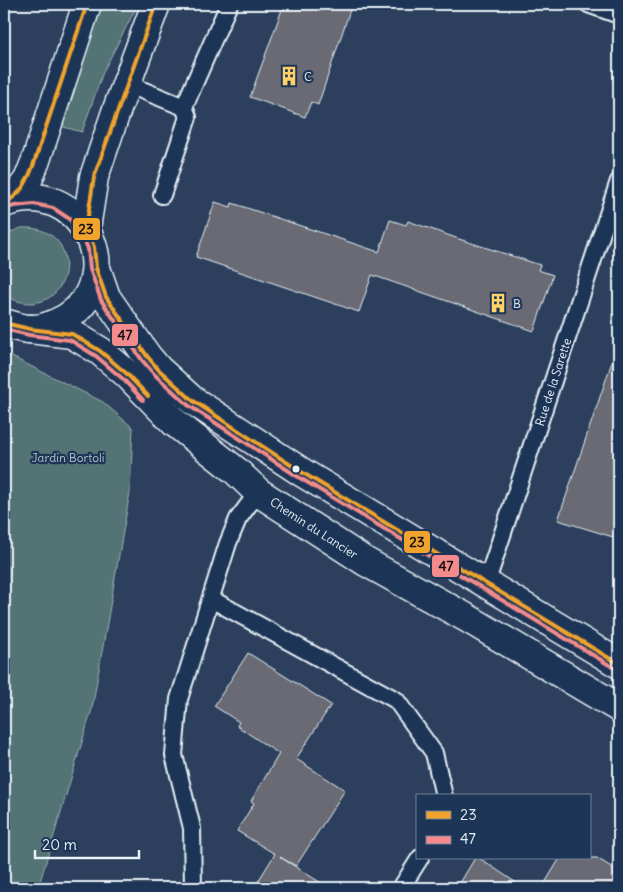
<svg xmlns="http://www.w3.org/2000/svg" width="623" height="892" font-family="Delius,sans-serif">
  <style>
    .green { fill: #527374; stroke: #9db2b6 }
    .building { fill: #696a73; stroke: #e8f1f8 }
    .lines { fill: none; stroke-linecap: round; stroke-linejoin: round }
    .service-casing { stroke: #e8f1f8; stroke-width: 20 }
    .minor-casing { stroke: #e8f1f8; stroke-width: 31 }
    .tertiary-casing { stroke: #e8f1f8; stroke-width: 31 }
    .service { stroke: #1d3557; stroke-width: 16 }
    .minor { stroke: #1d3557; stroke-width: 28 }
    .tertiary { stroke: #1d3557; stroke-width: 28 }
    .bus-1-casing { stroke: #1d3557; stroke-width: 8 }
    .bus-2-casing { stroke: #1d3557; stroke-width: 8 }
    .bus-1 { stroke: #f1a42d; stroke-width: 4 }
    .bus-2 { stroke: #f38b8c; stroke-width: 4 }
    .bus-dot { fill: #e8f1f8; stroke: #1d3557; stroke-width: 2 }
    .labels { text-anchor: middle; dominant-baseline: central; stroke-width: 4.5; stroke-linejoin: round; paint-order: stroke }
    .poi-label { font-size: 12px; fill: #e8f1f8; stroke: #1d3557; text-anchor: start }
    .street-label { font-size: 12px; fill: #e8f1f8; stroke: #1d3557 }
    .park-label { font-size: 12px; fill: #b4c5ca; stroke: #1d3557 }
    .line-badge { stroke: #1d3557; stroke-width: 2 }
    .pale-badge-label { font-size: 14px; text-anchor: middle; font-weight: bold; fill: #111 }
  </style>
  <rect width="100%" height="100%" fill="#2c405d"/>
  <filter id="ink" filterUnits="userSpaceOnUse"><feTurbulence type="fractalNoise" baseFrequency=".02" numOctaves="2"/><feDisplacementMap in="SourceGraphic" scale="10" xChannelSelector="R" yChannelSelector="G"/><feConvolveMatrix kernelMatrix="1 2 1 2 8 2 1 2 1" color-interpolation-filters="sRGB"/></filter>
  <g filter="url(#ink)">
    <g class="green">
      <polygon points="99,4 138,4 103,72 82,132 60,126"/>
      <path d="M21,228C82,224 77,305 28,303C19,302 11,300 4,293V238L9,233Z"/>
      <polygon points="4,353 103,402 133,428 130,492 92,709 38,888 4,888"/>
    </g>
    <g class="building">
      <polygon points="284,4 352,4 318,105 311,102 305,117 250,97"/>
      <polygon points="215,202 231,207 232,203 379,252 390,220 406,225 408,221 459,239 540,265 538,270 553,275 534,331 372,275 359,312 196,257"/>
      <polygon points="615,353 619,354 619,516 613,537 558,520"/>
      <polygon points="248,653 331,705 296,759 345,790 296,866 280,857 329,888 254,888 275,854 237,831 254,803 251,801 279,754 237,726 239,722 214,706"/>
      <polygon points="475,858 479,858 524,888 457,888"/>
      <polygon points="560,858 597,858 619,872 619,888 542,888"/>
    </g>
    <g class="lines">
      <defs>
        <g id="service">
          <polyline points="588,4 619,15"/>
          <polyline points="127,84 184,107"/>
          <polyline points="162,195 188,117 184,107 229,4"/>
          <polyline points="486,584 619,181"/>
          <polyline points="211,599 396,700 434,753 444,796"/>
          <polyline points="193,888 192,828 174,755 179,699 228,543 238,519 258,492"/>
          <polyline points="401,888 420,858"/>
        </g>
        <g id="minor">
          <polyline points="13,200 28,180 36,160 87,4"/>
          <polyline points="86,228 94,177 116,112 156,4"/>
        </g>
        <g id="tertiary">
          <path d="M4,203C81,174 130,277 66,318C55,324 42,330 30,329C22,329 12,325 4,323"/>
          <polyline points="96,268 106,297 147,356 158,369 192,400 303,473 619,664"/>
          <polyline points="30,329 72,334 100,351 127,374 174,422 236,471 258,492 366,562 467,618 619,708"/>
        </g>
      </defs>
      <use href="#service" class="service-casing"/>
      <use href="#minor" class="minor-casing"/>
      <use href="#tertiary" class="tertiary-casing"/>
      <use href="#service" class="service"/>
      <use href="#minor" class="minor"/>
      <use href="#tertiary" class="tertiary"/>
      <defs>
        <g id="bus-1">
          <polyline points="156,4 94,177 86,228 94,247 96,268 106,297 147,356 158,369 192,400 303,473 619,664"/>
          <path d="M4,203C20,196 27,182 33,166L87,4"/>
          <polyline points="4,323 30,329 72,334 100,351 127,374 148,396"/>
        </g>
        <g id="bus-2">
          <polyline points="6,209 14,206 34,204 53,208 68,218 81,231 88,249 90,269 101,300 142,360 154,374 188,405 300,478 616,669"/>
          <polyline points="4,329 29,335 70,340 96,356 123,379 143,400"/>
        </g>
      </defs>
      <use href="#bus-1" class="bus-1-casing"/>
      <use href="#bus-2" class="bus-2-casing"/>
      <use href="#bus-1" class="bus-1"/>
      <use href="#bus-2" class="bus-2"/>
    </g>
  </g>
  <defs>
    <symbol id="building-bare" viewBox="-9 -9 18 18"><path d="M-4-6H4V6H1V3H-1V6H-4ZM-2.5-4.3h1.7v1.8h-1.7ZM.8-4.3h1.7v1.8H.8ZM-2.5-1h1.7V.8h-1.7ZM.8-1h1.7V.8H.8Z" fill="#ffd166" stroke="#1d3557" stroke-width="2.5" paint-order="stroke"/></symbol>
  </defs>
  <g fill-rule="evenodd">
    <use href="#building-bare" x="275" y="62" width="28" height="28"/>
    <use href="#building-bare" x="484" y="289" width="28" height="28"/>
  </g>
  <circle class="bus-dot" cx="296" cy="469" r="4.5"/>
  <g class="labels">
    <g class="poi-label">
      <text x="304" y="76">C</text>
      <text x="513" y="303">B</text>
    </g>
    <g class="street-label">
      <text transform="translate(553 382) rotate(-72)">Rue de la Sarette</text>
      <text transform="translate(314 528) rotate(33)">Chemin du Lancier</text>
    </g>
    <g class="park-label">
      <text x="68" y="457">Jardin Bortoli</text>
    </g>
  </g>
  <g class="line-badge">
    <rect x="72" y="217" width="29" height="24" rx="5" fill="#f1a42d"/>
    <rect x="111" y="323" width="28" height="24" rx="5" fill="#f38b8c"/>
    <rect x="403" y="530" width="28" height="24" rx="5" fill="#f1a42d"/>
    <rect x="431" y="554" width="29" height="24" rx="5" fill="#f38b8c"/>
  </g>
  <g class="pale-badge-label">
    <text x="86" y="234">23</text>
    <text x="125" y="340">47</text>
    <text x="417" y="547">23</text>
    <text x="446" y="571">47</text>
  </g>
  <rect width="623" height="892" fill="none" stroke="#1d3557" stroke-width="20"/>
  <rect x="10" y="10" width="603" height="872" fill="none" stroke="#e8f1f8" stroke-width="2" filter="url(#ink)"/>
  <rect x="416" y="794" width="175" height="65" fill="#1d3557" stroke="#6e8097"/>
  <rect x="426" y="811" width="25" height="8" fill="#f1a42d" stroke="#6e8097"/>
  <text x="460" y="820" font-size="15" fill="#e8f1f8">23</text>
  <rect x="426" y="836" width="25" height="8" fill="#f38b8c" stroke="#6e8097"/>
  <text x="460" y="844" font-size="15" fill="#e8f1f8">47</text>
  <path d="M35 850v8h104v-8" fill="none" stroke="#e8f1f8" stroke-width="2.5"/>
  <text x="42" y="850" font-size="15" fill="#e8f1f8" stroke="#1d3557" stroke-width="4" paint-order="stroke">20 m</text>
</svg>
